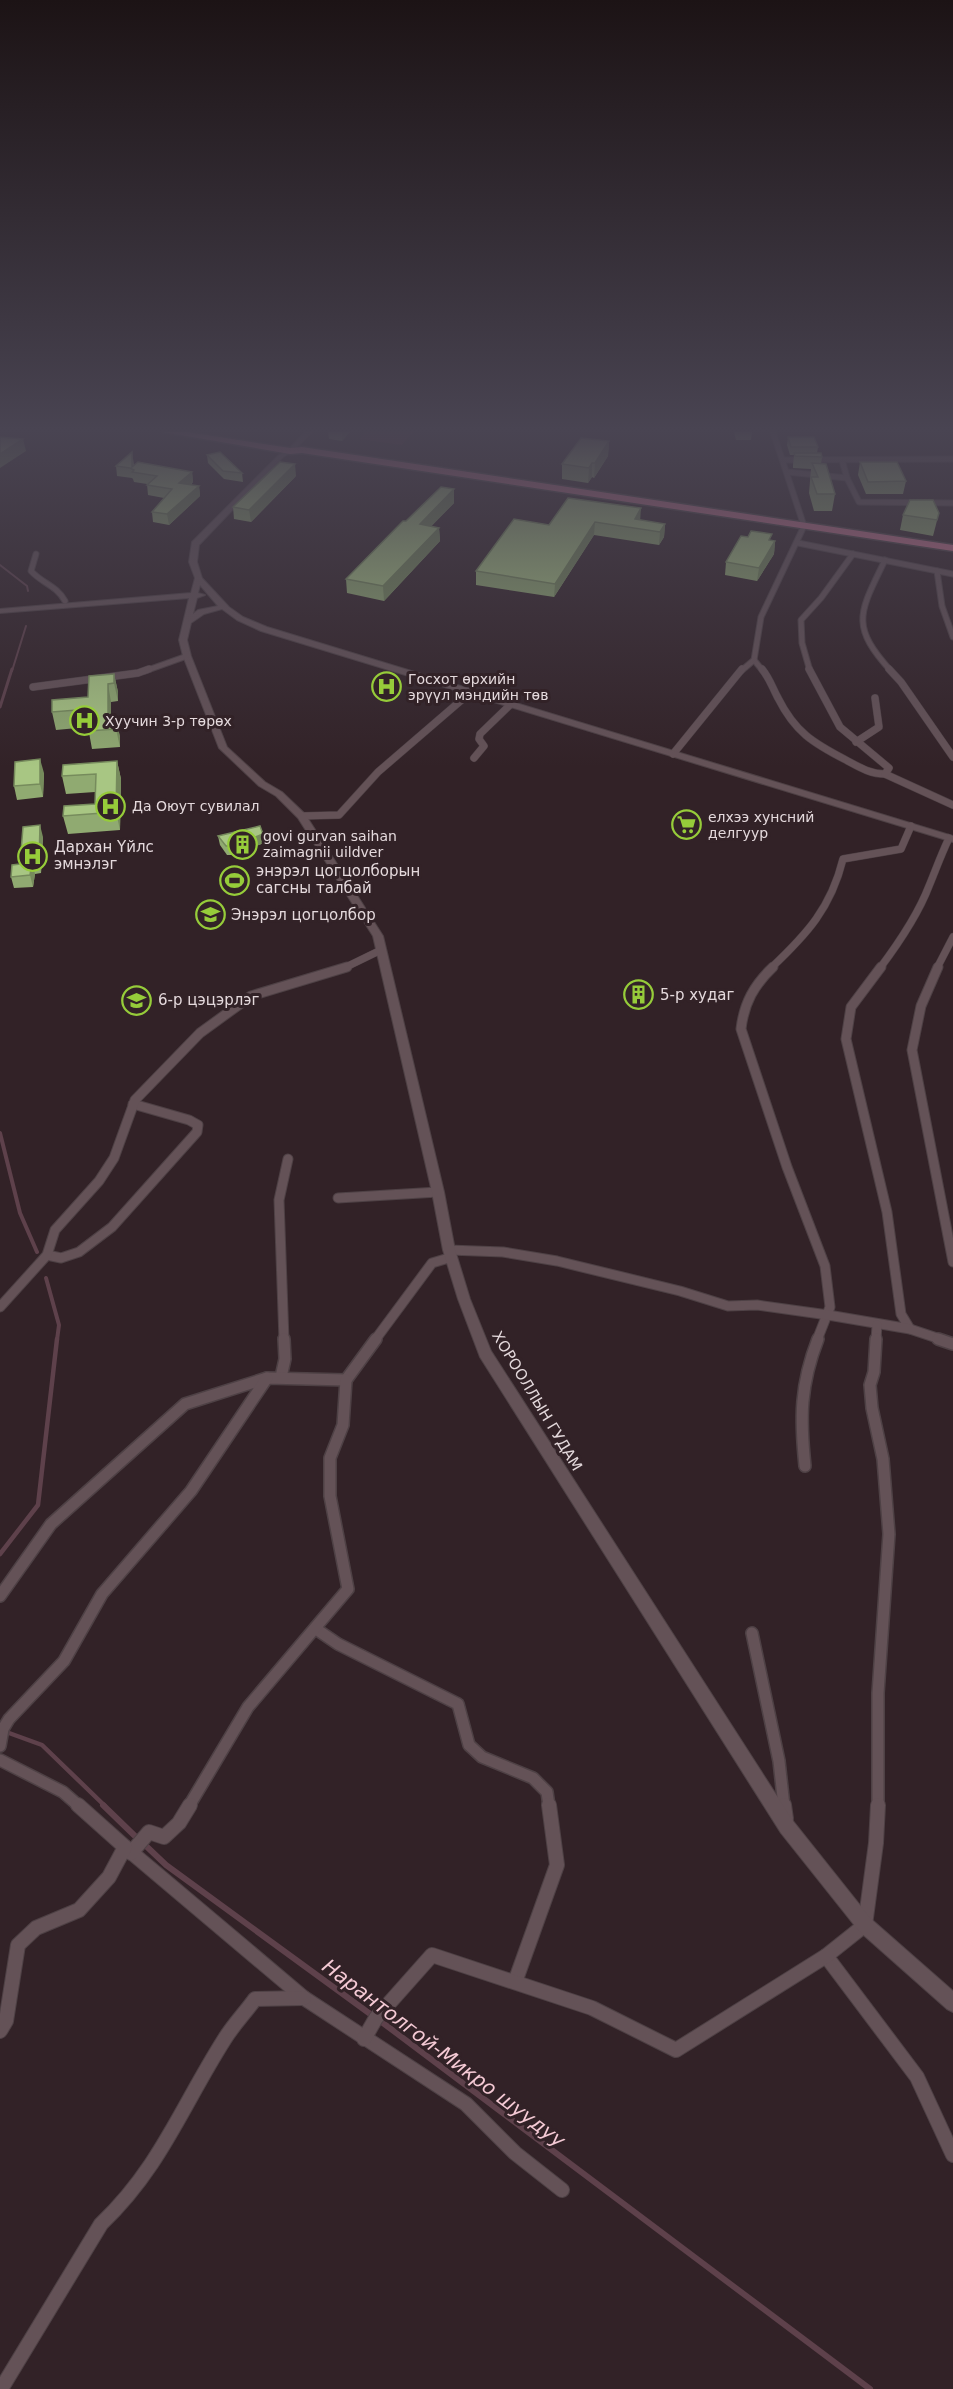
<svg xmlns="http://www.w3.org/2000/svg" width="953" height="2389" font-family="'DejaVu Sans',sans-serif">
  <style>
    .green { fill: #572537 }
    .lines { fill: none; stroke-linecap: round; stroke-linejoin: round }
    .stream-far4 { stroke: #5e414b; stroke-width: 2 }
    .stream-far3 { stroke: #5e414b; stroke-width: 3 }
    .stream-far2 { stroke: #5e414b; stroke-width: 4 }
    .stream-far1 { stroke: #5e414b; stroke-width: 4.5 }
    .stream { stroke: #5e414b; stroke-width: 6 }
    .street-far4-casing { stroke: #4e4145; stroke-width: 7 }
    .street-far3-casing { stroke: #4e4145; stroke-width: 8 }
    .street-far2-casing { stroke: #4e4145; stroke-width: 11 }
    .street-far1-casing { stroke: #4e4145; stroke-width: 14 }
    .street-casing { stroke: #4e4145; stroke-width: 16 }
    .secondary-casing { stroke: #4e4145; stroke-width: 2 }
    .highway-casing { stroke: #4e4145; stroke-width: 3 }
    .street-far4 { stroke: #645257; stroke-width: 5 }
    .street-far3 { stroke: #645257; stroke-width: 7 }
    .street-far2 { stroke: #645257; stroke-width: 9 }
    .street-far1 { stroke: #645257; stroke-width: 11 }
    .street { stroke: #645257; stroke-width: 14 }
    .secondary { fill: #645257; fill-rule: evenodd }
    .highway { fill: #c9718d; fill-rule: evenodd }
    .wall { fill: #90aa71 }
    .shaded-wall { fill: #768b5c }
    .building { fill: #a8c683; stroke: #768b5c; stroke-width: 1.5 }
    .labels { text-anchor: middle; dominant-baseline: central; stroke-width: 6; stroke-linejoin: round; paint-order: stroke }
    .far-poi-label { font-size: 14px; fill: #e4d9dc; stroke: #322227; text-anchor: start }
    .poi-label { font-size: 15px; fill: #e4d9dc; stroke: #322227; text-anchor: start }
    .street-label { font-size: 15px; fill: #e4d9dc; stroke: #322227 }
    .near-water-label { font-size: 20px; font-style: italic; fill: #f5cad5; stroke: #322227 }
  </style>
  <rect width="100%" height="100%" fill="#322227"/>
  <polygon class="green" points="365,432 413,432 402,445 359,439"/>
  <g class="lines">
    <g class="stream-far4">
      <polyline points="0,565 27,586 28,591"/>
      <polyline points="12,671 26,626"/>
    </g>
    <polyline class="stream-far3" points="0,707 12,669"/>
    <g class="stream-far2">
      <polyline points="0,1133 20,1213 37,1252"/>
      <polyline points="46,1278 59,1325 57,1340"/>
    </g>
    <g class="stream-far1">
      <polyline points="0,1554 38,1505 57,1339"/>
      <polyline points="9,1733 42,1745 105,1806"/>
    </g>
    <g class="stream">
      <polyline points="103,1805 138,1839"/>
      <polyline points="144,1844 166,1865 373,2016"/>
      <polyline points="379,2020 870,2389"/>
    </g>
    <defs>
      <g id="street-far4">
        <polyline points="783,460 953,459"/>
        <polyline points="842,460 847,478 859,502 953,503"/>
        <polyline points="787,472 847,478"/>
        <polyline points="798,543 953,574"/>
        <path d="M36,554L31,571C43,584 56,585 65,601"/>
        <path d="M885,560C860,612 849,625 891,671"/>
        <polyline points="937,571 942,606 953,637"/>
        <polyline points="754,660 763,671"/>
        <polyline points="145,671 187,656"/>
        <polyline points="741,671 754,660 761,617 804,526 773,432"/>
        <polyline points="810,671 802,643 801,620 821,598 853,554"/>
      </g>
      <g id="street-far3">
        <path d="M762,669C770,679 772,687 778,698C795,732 813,743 846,760C859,767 870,774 885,774L953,805"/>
        <polyline points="809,669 840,727 889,768 885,774"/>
        <polyline points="889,669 901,682 953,757"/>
        <polyline points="33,687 138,673 149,669"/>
        <polyline points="856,742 879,727 875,698"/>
        <polyline points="673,754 742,669"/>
        <polyline points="474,758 484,746 479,739 480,734 512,703"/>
        <polyline points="302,816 339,815 378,772 472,691"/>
        <polyline points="344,968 381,950"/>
        <path d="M771,968C807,934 831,908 843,859L901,849L911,826"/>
        <path d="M880,968C898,944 918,915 929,886C936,869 941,855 949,838"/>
        <polyline points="937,968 953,937"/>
      </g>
      <g id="street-far2">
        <path d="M773,967C754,985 744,1003 741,1029L787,1167L825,1266L830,1307L817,1340"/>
        <polyline points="881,967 851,1007 846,1039 887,1212 901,1314 910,1329"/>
        <polyline points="938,967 921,1006 912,1050 953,1262"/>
        <polyline points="338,1198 438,1192"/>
        <polyline points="449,1250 503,1252 557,1261 680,1291 728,1306 757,1305 828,1315 910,1329 943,1340"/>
        <polyline points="47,1255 61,1258 79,1252 112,1227 197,1132 198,1125 189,1120 133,1104"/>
        <polyline points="0,1307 47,1255 55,1230 99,1181 114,1158 135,1100 200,1033 251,996 347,967"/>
        <polyline points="284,1340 279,1200 288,1159"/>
        <polyline points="375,1340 432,1263 452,1257"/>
        <polyline points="876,1340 877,1325"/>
      </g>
      <g id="street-far1">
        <polyline points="876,1339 874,1372 870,1385 872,1408 883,1459 889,1534 878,1693 878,1806"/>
        <polyline points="938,1339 953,1344"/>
        <polyline points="281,1377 285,1359 284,1339"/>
        <path d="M805,1466C800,1418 800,1385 818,1339"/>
        <polyline points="0,1596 51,1524 185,1404 267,1378 346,1380 376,1339"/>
        <polyline points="316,1629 338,1644 458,1704 469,1745 482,1757 533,1778 547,1792 549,1806"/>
        <polyline points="752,1633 779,1761 784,1806"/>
        <polyline points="0,1746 3,1729 9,1719 64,1661 102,1594 191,1491 267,1378"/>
        <polyline points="0,1760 63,1792 79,1806"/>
        <polyline points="189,1806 248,1707 348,1589 330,1496 330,1458 343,1425 346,1380"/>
      </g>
      <g id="street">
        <polyline points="784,1805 786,1819"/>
        <polyline points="125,1847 304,1998 466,2104 515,2153 562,2190"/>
        <polyline points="131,1853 149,1832 164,1837 179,1823 190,1805"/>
        <polyline points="826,1956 917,2077 953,2155"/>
        <polyline points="515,1982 557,1865 549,1805"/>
        <polyline points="0,2031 6,2021 18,1945 36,1928 79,1910 109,1877 125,1847 78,1805"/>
        <polyline points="364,2039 376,2018 432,1955 592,2008 676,2050 826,1956 865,1925 876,1843 878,1805"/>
        <path d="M1,2389L101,2224C160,2168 182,2106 224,2040C233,2025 245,2013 255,1999L304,1998"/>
      </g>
      <path id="secondary" d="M305,432H312L292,452L283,457L199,545L197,562L202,578L229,607L243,617L267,627L953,836V842L261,631L237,620L222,609L204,614L191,623L187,640L191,656L227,747L265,782L282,792L305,814L383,936L444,1192L455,1250L470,1299L491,1351L793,1821L871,1919L953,1991V2012L947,2009L859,1931L781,1833L480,1357L458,1299L443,1250L432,1192L373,936L298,818L276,796L259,786L219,748L183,656L179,640L189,598L0,613V609L191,593L195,578L189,562L192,542L279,455L288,450ZM200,585L218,606L198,610L193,614L197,598L205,595L198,593Z"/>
      <polygon id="highway" points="163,432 187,432 290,448 302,447 953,545 953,551 302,453 290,454"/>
    </defs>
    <use href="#street-far4" class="street-far4-casing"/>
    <use href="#street-far3" class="street-far3-casing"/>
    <use href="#street-far2" class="street-far2-casing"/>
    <use href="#street-far1" class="street-far1-casing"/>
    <use href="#street" class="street-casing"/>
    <use href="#secondary" class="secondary-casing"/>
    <use href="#highway" class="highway-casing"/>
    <use href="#street-far4" class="street-far4"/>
    <use href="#street-far3" class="street-far3"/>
    <use href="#street-far2" class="street-far2"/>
    <use href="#street-far1" class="street-far1"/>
    <use href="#street" class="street"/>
    <use href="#secondary" class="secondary"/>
    <use href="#highway" class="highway"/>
  </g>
  <g class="wall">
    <polygon points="328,432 350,432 342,441 329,439"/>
    <polygon points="734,432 752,432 751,440 736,440"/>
    <polygon points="788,437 818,447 817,453 822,457 821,464 835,494 832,511 814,511 809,493 811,469 793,468 793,465 794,455 790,455 787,445"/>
    <polygon points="609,441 608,456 594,478 592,477 588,483 562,479 562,464"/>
    <polygon points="132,452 134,465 192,472 193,482 191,485 199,486 200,496 169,525 153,522 152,512 164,498 148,495 147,484 134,482 133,479 132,478 117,476 116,466"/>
    <polygon points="207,455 242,473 243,482 224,479 208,463"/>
    <polygon points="860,462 906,481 903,494 866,494 858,475"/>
    <polygon points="296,476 251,522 234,519 233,507"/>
    <polygon points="454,489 454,503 431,526 439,528 440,541 384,601 347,593 346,579 406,521"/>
    <polygon points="939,513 933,536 900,530 903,515"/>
    <polygon points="640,520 665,524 664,537 659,545 594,535 554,597 476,585 476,571 549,525"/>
    <polygon points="771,541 775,541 774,554 757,581 725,575 726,562"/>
    <polygon points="114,674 118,692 118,701 111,702 111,719 116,719 120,737 120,747 92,749 88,727 56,730 52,712 88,697"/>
    <polygon points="117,761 121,779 120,830 68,834 63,816 95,804 95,792 66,794 62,776"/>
    <polygon points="44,773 43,797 17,800 14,786"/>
    <polygon points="263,834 264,843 233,855 227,855 220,845 218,836"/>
    <polygon points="43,837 41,873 35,874 33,887 14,888 11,877"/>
  </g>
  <g class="shaded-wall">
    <polygon points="342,432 350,432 342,441"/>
    <polygon points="23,439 26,451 0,468 0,454"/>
    <polygon points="609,441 608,456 594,478 595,463"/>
    <polygon points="592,463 592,477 588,483 589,468"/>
    <polygon points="295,464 296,476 251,522 249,510"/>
    <polygon points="192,472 193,482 181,493 179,483"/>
    <polygon points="199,486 200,496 169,525 167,514"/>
    <polygon points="454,489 454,503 420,538 420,524"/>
    <polygon points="641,508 640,522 635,519"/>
    <polygon points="595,522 594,535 554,597 555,584"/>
    <polygon points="665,524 664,537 659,545 660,532"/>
    <polygon points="439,528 440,541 384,601 383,586"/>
    <polygon points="775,541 774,554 757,581 759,568"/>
    <polygon points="114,674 118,692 118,701 114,683"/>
    <polygon points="108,684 111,702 111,729 108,720"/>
    <polygon points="116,719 120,737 120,747 116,729"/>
    <polygon points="40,759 44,773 43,797 40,784"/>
    <polygon points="117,761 121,779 120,830 116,812"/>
    <polygon points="40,825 43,837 41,873 39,861"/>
    <polygon points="263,834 264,843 233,855 232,846"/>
    <polygon points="32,862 35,874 33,887 30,875"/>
  </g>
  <g class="building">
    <polygon points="0,437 23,439 0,454"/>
    <polygon points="788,437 814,437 818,447 791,447"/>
    <polygon points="581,438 609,441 595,463 592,463 589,468 562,464"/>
    <polygon points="132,452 132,467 138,462 192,472 179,483 199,486 167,514 152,512 172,489 147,485 157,476 132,472 134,470 130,468 116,466"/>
    <polygon points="220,452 242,473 223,471 207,455"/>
    <polygon points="794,453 821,453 822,457 795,456"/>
    <polygon points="280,462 295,464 249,510 233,507"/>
    <polygon points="860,462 897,462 906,481 868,482"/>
    <polygon points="812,463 826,464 835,494 817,494 811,477 818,477"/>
    <polygon points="441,487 454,489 420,524 439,528 383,586 346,579 403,521 406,521"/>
    <polygon points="568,498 641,508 635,519 665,524 660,532 595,522 555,584 476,571 514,519 549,525"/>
    <polygon points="910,500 933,500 939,513 937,520 903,515"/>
    <polygon points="751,531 772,534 769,540 775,541 759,568 726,562 741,536 748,537"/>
    <polygon points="114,674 114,683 108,684 108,720 116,719 116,729 88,731 89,709 52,712 52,700 88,697 89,676"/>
    <polygon points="40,759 40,784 14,786 15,762"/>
    <polygon points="117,761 116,812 63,816 64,806 95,804 96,774 62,776 63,765"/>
    <polygon points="40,825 39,861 32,862 30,875 11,877 12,865 20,864 23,827"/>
    <polygon points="260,826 263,834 232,846 226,846 218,836"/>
  </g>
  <linearGradient id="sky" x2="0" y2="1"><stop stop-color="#1c1315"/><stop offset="0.56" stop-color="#494452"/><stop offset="1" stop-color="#494452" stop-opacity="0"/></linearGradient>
  <rect width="953" height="767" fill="url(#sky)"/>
  <defs>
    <symbol id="hospital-ring" viewBox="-11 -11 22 22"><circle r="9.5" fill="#322227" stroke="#96cc3a" stroke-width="1.5"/><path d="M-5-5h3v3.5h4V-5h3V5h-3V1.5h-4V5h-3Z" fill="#96cc3a"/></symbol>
    <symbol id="supermarket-ring" viewBox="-11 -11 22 22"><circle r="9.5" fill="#322227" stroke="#96cc3a" stroke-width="1.5"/><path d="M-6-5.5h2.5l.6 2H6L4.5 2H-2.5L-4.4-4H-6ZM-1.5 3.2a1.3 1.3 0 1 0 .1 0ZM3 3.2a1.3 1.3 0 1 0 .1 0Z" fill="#96cc3a"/></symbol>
    <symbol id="building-ring" viewBox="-11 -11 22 22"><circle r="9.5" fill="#322227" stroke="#96cc3a" stroke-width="1.5"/><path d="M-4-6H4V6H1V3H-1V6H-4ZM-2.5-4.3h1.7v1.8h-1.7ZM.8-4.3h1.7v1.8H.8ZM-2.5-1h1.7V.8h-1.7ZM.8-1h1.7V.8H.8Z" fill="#96cc3a"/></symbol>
    <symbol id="stadium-ring" viewBox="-11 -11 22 22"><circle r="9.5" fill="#322227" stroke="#96cc3a" stroke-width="1.5"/><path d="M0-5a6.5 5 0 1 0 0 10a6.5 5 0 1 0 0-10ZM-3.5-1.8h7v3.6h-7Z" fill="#96cc3a"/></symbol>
    <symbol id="school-ring" viewBox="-11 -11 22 22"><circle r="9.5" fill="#322227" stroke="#96cc3a" stroke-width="1.5"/><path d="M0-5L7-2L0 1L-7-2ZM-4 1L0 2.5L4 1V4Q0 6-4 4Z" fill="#96cc3a"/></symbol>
  </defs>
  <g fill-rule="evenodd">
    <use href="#hospital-ring" x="370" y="670" width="33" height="33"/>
    <use href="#hospital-ring" x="68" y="704" width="33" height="33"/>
    <use href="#hospital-ring" x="94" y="790" width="33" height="33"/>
    <use href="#supermarket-ring" x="670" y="808" width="33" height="33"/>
    <use href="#building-ring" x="226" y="828" width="33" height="33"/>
    <use href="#hospital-ring" x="16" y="840" width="33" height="33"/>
    <use href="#stadium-ring" x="218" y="864" width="33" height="33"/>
    <use href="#school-ring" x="194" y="898" width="33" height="33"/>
    <use href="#building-ring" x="622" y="978" width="33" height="33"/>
    <use href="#school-ring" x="120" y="984" width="33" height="33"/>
  </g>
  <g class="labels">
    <g class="far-poi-label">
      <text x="408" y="679">Госхот өрхийн<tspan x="408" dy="16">эрүүл мэндийн төв</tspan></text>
      <text x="105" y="721">Хуучин 3-р төрөх</text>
      <text x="132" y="806">Да Оюут сувилал</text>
      <text x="708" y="817">елхээ хунсний<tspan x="708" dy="16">делгуур</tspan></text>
      <text x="263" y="836">govi gurvan saihan<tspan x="263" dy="16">zaimagnii uildver</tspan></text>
    </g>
    <g class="poi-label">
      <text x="54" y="847">Дархан Үйлс<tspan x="54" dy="17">эмнэлэг</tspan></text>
      <text x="256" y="871">энэрэл цогцолборын<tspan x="256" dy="17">сагсны талбай</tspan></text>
      <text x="231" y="915">Энэрэл цогцолбор</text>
      <text x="660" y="995">5-р худаг</text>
      <text x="158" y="1000">6-р цэцэрлэг</text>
    </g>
    <g class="street-label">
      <text transform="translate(537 1401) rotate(59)">ХОРООЛЛЫН ГУДАМ</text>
    </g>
    <g class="near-water-label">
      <text transform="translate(444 2053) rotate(37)">Нарантолгой-Микро шуудуу</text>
    </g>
  </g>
</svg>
